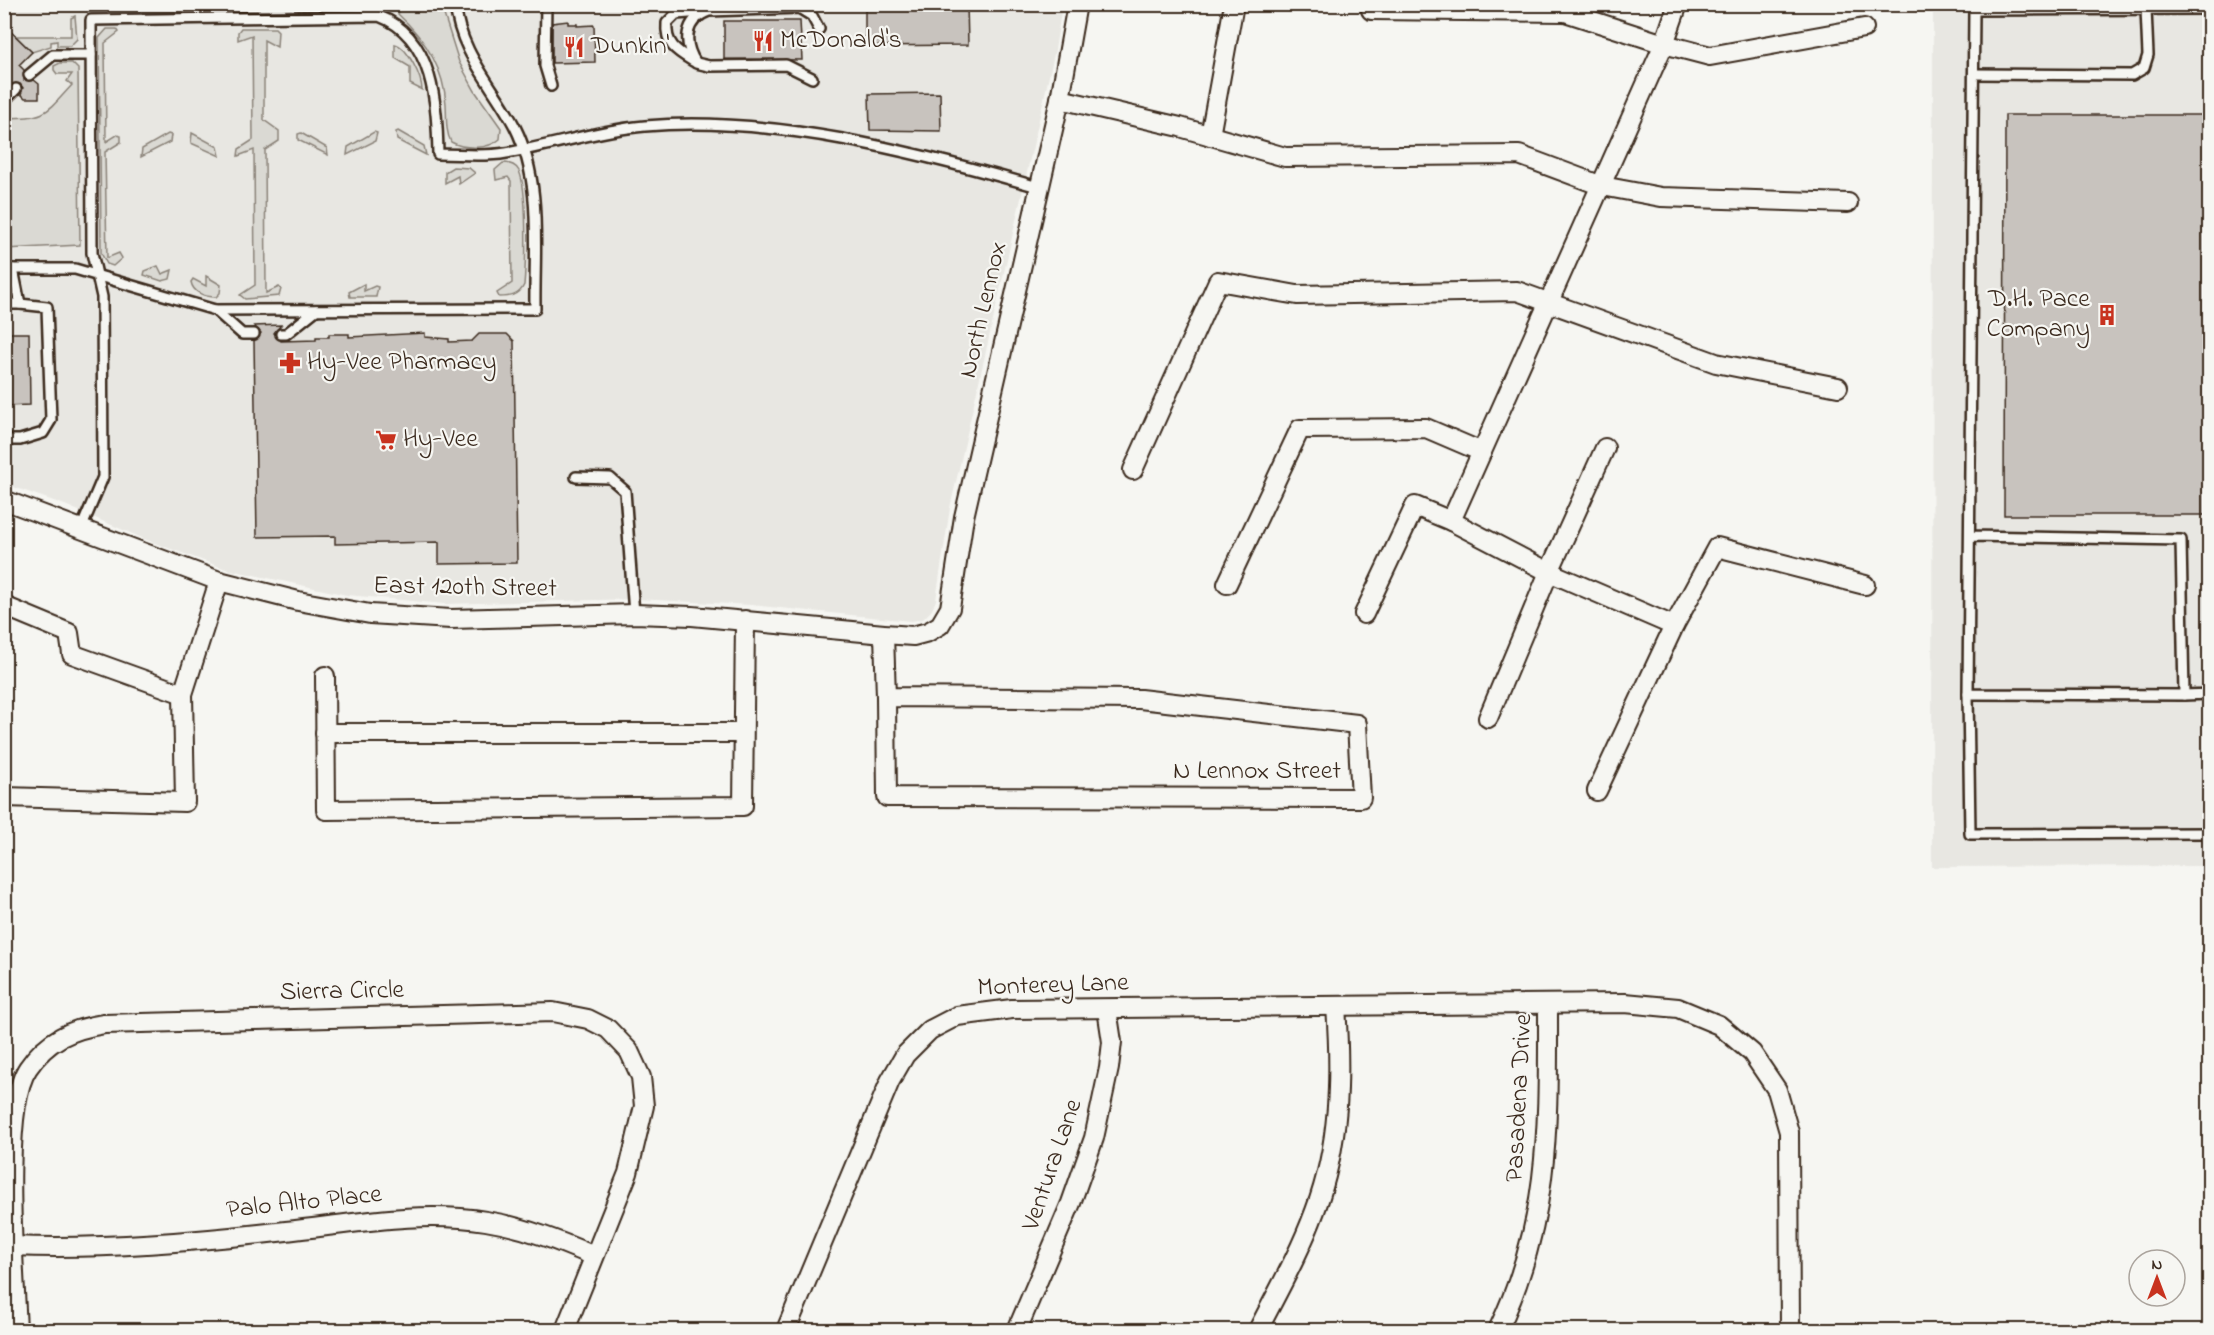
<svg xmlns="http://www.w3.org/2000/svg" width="2214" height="1335" font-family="'Indie Flower',sans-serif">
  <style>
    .built { fill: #e8e7e2 }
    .green { fill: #dad9d3; stroke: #8a8278; stroke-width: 1.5 }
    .building { fill: #c8c3be; stroke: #3b2a1e; stroke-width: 1.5 }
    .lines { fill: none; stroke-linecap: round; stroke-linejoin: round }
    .lane-casing { stroke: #3b2a1e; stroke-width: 14 }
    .street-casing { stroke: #3b2a1e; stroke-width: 22 }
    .lane { stroke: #f6f6f2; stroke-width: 9 }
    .street { stroke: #f6f6f2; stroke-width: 18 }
    .labels { text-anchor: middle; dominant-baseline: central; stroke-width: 4.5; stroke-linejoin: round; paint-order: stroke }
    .poi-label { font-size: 26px; fill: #3b2a1e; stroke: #f6f6f2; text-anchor: start }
    .street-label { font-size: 26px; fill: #3b2a1e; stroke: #f6f6f2 }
  </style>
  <rect width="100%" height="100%" fill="#f6f6f2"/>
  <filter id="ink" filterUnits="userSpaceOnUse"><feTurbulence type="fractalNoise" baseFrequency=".0167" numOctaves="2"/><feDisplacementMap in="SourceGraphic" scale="12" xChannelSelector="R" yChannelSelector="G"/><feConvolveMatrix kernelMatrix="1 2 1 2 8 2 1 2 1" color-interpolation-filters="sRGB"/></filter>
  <g filter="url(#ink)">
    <g class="built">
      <polygon points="5,5 1062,5 1055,50 950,508 936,600 932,610 923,619 911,621 751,605 636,599 445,604 347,595 226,569 149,541 65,505 5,484"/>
      <polygon points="1933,5 2209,5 2209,866 1932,867"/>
    </g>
    <g class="green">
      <polygon points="266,4 118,7 117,5 117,4"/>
      <path d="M273,5H441L459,62L475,91L501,128L500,139C488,150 464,149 451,142C445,130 447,117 446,104C444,68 424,38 398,14L400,10L396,7L393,10C364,0 299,15 273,5Z"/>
      <polygon points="75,16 77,39 70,46 57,46 57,41 51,42 51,46 32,52 16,36 71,36 71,18"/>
      <polygon points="241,28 275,28 278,31 277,47 264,40 264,120 279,131 279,141 265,150 266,293 279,287 281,289 279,296 245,299 240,295 255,285 254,150 238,156 239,149 253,140 252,35 238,40 238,32"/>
      <polygon points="107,29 117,29 119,32 105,43 106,142 117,135 121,136 121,142 105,152 107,258 119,253 122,258 113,266 107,264 101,253 99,38"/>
      <path d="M395,44C408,47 422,78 422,90L410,84V67L395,58Z"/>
      <path d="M60,63H72L78,69L80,245L5,249V118C46,117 44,116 72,85L67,81L72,74H57L54,70V66Z"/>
      <polygon points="398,131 424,146 426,155 397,140 396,132"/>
      <polygon points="374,132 377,133 375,141 347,155 348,147"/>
      <polygon points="192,133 218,147 220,156 191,143"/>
      <polygon points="301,133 327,148 328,155 298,140 298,134"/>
      <polygon points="168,134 171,135 170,142 141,157 142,149"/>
      <path d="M503,163C509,163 516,165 519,171C528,190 526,262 524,285C519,296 510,297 499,297L497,293L512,283L511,181L508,177L496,180L495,170Z"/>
      <polygon points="453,167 469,168 475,173 459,184 458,176 445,183 445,172"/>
      <polygon points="158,266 162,274 172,270 170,279 162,281 144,275 145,271"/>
      <path d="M206,276L221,285L220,293L216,297C205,297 193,293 191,282L193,279L206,286Z"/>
      <polygon points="364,284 364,291 375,286 378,287 376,297 350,297 349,292"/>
    </g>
    <g class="building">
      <polygon points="865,4 967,4 968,45 865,46"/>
      <polygon points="568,21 568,24 577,24 577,26 594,25 595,62 552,63 552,23"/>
      <polygon points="724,21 800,21 802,60 724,59"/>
      <polygon points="4,25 32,52 19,65 24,70 24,80 34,80 39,84 39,98 25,98 21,94 23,88 20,84 11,84 4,79"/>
      <polygon points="940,93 941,131 870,130 869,94"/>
      <polygon points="2005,115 2210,115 2210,515 2004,515"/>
      <polygon points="281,325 274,333 281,341 316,340 316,337 329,337 329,334 349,334 349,337 425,333 425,337 449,339 449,342 472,341 479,334 507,334 514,341 517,563 439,564 439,542 335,544 335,536 257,537 254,341 261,333 254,326"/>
      <polygon points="4,333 29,333 30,405 4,406"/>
    </g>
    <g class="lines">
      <defs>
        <g id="lane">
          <polyline points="546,4 545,66 551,86"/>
          <polyline points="1974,7 1974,10 2210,9"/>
          <path d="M693,61C676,51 665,44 667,23L676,14L703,12"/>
          <polyline points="1974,74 2132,75 2144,68 2148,55 2146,9"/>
          <polyline points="29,75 53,55 91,55"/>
          <path d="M812,78L786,65L709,66L696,63C683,43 684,20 709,11L799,8L812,16L819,29"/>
          <polyline points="4,101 16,89"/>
          <path d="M4,269H75L215,310L535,309C534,249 543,183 515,127C494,86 460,54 455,4"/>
          <polyline points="4,304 20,304"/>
          <polyline points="215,310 242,334 254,334"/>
          <polyline points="281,334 286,334 316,310"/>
          <polyline points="4,440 20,440 43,433 51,420 47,307 20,304 13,269"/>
          <polyline points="576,477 610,478 625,491 634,614"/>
          <path d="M81,529L103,477L102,297L92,253L91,20L379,16C434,37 437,105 438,154C460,154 485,157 506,153C553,146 597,130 645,126C771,115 917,152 1038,187"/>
          <polyline points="1970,536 2181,540 2184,695 1968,694 1974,10"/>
          <polyline points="1968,694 1970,834 2210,833"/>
          <polyline points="2184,695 2210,694"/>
        </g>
        <g id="street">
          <polyline points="1371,10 1565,12 1664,44 1710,56 1864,28"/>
          <polyline points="1060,99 1180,127 1285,157 1519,155 1602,186 1661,197 1848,203"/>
          <polyline points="1210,136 1234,4"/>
          <polyline points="1133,470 1218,281 1297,295 1517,291 1716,363 1838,387"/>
          <polyline points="4,500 219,581 298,601 370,614 451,619 634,614 692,616 884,634 913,636 928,632 940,625 950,608 964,517 1060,99 1077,4"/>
          <polyline points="1227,584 1300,429 1426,428 1482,452"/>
          <polyline points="4,606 69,633 72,654 183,694"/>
          <polyline points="1364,614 1415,506 1451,521"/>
          <polyline points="1674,626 1549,572 1451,521 1664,44 1678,4"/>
          <polyline points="884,634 886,697 1140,699 1357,724 1361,798 887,797 886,697"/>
          <polyline points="325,676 326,810 743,806 745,620"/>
          <polyline points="1488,718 1549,572 1605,448"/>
          <polyline points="325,733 743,733"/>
          <polyline points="1597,791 1674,626 1717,547 1865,585"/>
          <polyline points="4,797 185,802 183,694 219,581"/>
          <path d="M13,1246C99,1250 201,1241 286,1231C352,1224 420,1210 486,1221C524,1227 559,1241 594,1256"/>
          <path d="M17,1330C15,1277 0,1109 28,1068C47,1040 71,1029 104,1024L553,1012L588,1019L608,1029L629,1051L641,1077L644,1106L628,1173L565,1330"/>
          <polyline points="786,1330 890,1081 905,1055 930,1030 957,1016 1012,1009 1625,1003 1678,1008 1719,1025 1752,1053 1777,1090 1789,1132 1790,1330"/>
          <polyline points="1017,1330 1071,1203 1094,1138 1109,1068 1112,1042 1107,1009"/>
          <path d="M1258,1330C1278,1291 1300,1252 1315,1211C1340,1145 1341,1076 1336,1007"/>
          <path d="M1498,1330C1551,1220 1548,1123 1548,1004"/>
        </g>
      </defs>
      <use href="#lane" class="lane-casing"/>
      <use href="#street" class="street-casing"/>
      <use href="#lane" class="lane"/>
      <use href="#street" class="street"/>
    </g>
  </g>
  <defs>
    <symbol id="restaurant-bare" viewBox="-9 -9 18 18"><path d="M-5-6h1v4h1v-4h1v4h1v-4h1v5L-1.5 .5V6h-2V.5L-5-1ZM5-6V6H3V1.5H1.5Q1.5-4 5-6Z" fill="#c8321e" stroke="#f6f6f2" stroke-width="2.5" paint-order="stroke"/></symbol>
    <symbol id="building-bare" viewBox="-9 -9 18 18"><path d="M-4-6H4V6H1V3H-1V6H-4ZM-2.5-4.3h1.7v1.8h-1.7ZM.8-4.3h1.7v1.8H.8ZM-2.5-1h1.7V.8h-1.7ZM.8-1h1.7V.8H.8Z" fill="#c8321e" stroke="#f6f6f2" stroke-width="2.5" paint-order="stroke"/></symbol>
    <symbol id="pharmacy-bare" viewBox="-9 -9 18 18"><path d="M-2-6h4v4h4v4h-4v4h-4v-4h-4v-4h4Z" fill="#c8321e" stroke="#f6f6f2" stroke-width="2.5" paint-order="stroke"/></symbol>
    <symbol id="supermarket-bare" viewBox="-9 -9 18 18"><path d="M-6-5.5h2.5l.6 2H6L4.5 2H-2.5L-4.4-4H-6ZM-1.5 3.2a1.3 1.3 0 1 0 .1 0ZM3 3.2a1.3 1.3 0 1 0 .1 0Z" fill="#c8321e" stroke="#f6f6f2" stroke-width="2.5" paint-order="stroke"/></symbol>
  </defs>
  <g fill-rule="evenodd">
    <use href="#restaurant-bare" x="748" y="26" width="30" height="30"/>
    <use href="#restaurant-bare" x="559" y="32" width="30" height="30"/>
    <use href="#building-bare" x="2092" y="300" width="30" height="30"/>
    <use href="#pharmacy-bare" x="275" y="348" width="30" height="30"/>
    <use href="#supermarket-bare" x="371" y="425" width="30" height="30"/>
  </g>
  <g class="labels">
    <g class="poi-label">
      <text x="780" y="41">McDonald's</text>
      <text x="591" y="47">Dunkin'</text>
      <text x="2090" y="300" text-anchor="end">D.H. Pace<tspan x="2090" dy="30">Company</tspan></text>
      <text x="307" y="363">Hy-Vee Pharmacy</text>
      <text x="403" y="440">Hy-Vee</text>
    </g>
    <g class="street-label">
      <text transform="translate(984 310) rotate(-77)">North Lennox</text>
      <text transform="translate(465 588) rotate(1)">East 120th Street</text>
      <text x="1257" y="772">N Lennox Street</text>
      <text transform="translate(1053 986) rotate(-2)">Monterey Lane</text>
      <text transform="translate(342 992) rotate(-1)">Sierra Circle</text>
      <text transform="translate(1520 1098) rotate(-87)">Pasadena Drive</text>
      <text transform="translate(1053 1165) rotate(-71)">Ventura Lane</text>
      <text transform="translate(304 1203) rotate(-6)">Palo Alto Place</text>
    </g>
  </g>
  <rect width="2214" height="1335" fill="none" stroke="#f6f6f2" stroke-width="24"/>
  <rect x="12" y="12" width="2190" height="1311" fill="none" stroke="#3b2a1e" stroke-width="2" filter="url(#ink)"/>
  <g transform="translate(2157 1278)"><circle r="28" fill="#f6f6f2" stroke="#aba49d" stroke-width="1.5"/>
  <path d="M0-4.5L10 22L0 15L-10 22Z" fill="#c8321e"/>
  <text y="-9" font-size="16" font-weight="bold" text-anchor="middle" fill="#3b2a1e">N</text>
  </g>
</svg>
